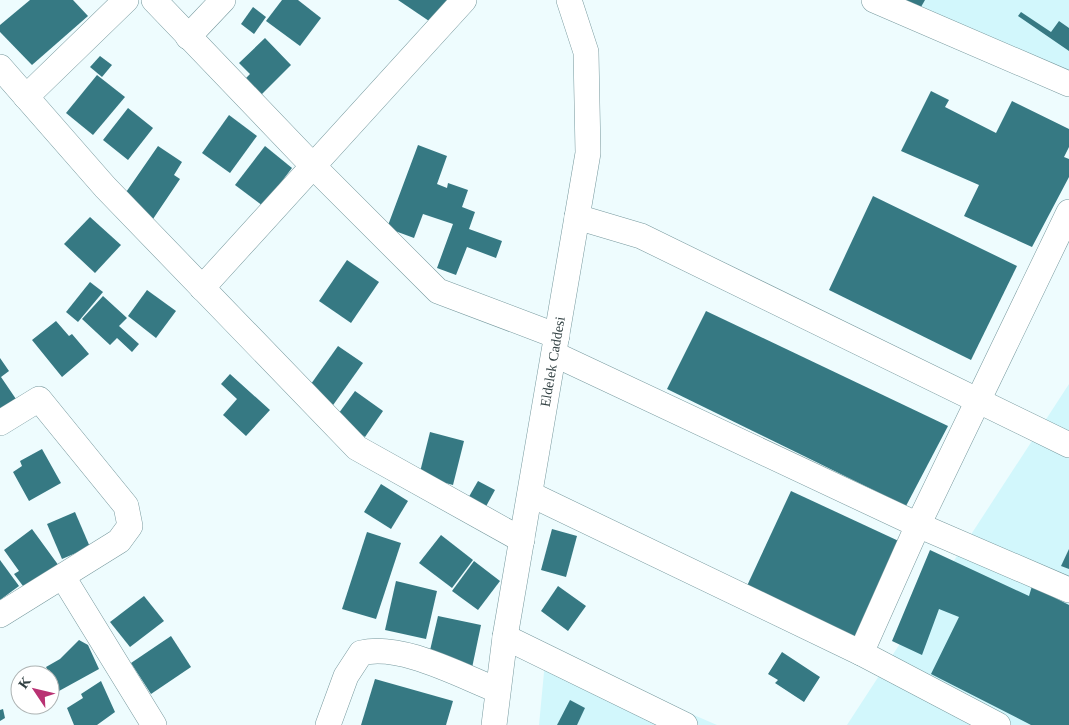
<svg xmlns="http://www.w3.org/2000/svg" width="1069" height="725" font-family="'Times New Roman',serif">
  <style>
    .built { fill: #d2f7fc }
    .building { fill: #367983 }
    .lines { fill: none; stroke-linecap: round; stroke-linejoin: round }
    .minor-casing { stroke: #77999e; stroke-width: 26 }
    .minor { stroke: #fff; stroke-width: 25 }
    .labels { text-anchor: middle; dominant-baseline: central; stroke-width: 5; stroke-linejoin: round; paint-order: stroke }
    .street-label { font-size: 14px; fill: #314042; stroke: #fff }
  </style>
  <rect width="100%" height="100%" fill="#eefcfe"/>
  <g class="built">
    <polygon points="879,0 1069,0 1069,94"/>
    <polygon points="1069,384 1069,725 847,725"/>
    <polygon points="546,651 717,725 539,725"/>
  </g>
  <g class="building">
    <polygon points="30,0 73,0 88,16 32,65 0,32 0,25"/>
    <polygon points="282,0 298,0 321,18 300,46 266,21"/>
    <polygon points="398,0 448,0 432,23"/>
    <polygon points="891,0 925,0 917,14"/>
    <polygon points="253,7 266,17 254,34 241,24"/>
    <polygon points="1021,12 1051,32 1059,21 1069,28 1069,51 1018,16"/>
    <polygon points="265,38 291,65 261,95 245,79 250,74 239,63"/>
    <polygon points="100,56 112,65 102,77 90,67"/>
    <polygon points="97,75 125,97 93,135 66,113"/>
    <polygon points="931,91 949,100 945,107 996,133 1012,101 1069,129 1069,147 1064,157 1069,159 1069,177 1032,247 964,216 979,185 901,151"/>
    <polygon points="128,108 153,128 128,160 103,140"/>
    <polygon points="229,115 257,136 230,173 202,153"/>
    <polygon points="418,145 447,156 437,184 447,188 448,183 468,190 462,207 475,212 469,229 502,241 496,258 467,247 456,275 437,268 453,224 423,214 414,238 387,228"/>
    <polygon points="158,146 182,162 174,175 180,179 153,219 122,198"/>
    <polygon points="265,146 292,168 263,206 235,185"/>
    <polygon points="873,196 1017,266 971,360 829,290"/>
    <polygon points="90,217 121,245 95,273 64,244"/>
    <polygon points="347,260 379,282 351,323 319,301"/>
    <polygon points="90,282 103,292 78,322 66,312"/>
    <polygon points="147,290 176,311 156,338 128,316"/>
    <polygon points="103,296 127,318 119,326 139,344 132,352 117,338 110,345 82,319"/>
    <polygon points="706,311 948,426 906,506 667,389"/>
    <polygon points="56,321 69,336 72,334 89,354 62,377 32,340"/>
    <polygon points="338,346 363,363 331,408 306,391"/>
    <polygon points="0,358 9,371 1,377 18,402 0,415"/>
    <polygon points="230,374 270,410 246,436 223,415 237,399 221,384"/>
    <polygon points="355,391 383,411 365,437 336,417"/>
    <polygon points="430,432 464,441 453,485 419,476"/>
    <polygon points="42,449 61,483 29,501 13,472 22,466 20,461"/>
    <polygon points="478,481 495,490 484,510 467,500"/>
    <polygon points="381,484 408,501 391,529 364,512"/>
    <polygon points="791,491 903,543 858,640 746,588"/>
    <polygon points="75,512 90,547 62,559 47,524"/>
    <polygon points="32,529 59,566 26,590 14,574 19,571 4,550"/>
    <polygon points="552,529 577,536 566,577 541,570"/>
    <polygon points="367,532 401,543 376,619 342,609"/>
    <polygon points="441,535 473,560 452,588 419,563"/>
    <polygon points="1069,549 1069,569 1061,566"/>
    <polygon points="930,550 1029,596 1032,586 1069,605 1069,725 1031,725 931,674 959,617 939,609 922,655 892,641"/>
    <polygon points="0,560 19,586 0,600"/>
    <polygon points="474,561 500,581 478,610 452,591"/>
    <polygon points="396,581 437,591 426,639 385,630"/>
    <polygon points="558,586 586,606 568,631 541,611"/>
    <polygon points="144,596 164,621 130,647 110,622"/>
    <polygon points="438,616 481,625 472,668 428,659"/>
    <polygon points="171,636 191,667 151,694 131,663"/>
    <polygon points="79,640 88,645 99,669 59,691 46,667 60,659"/>
    <polygon points="782,652 820,677 804,702 775,683 778,680 768,674"/>
    <polygon points="375,679 453,701 446,725 361,725"/>
    <polygon points="101,681 115,712 97,725 74,725 67,708 83,698 81,694"/>
    <polygon points="570,700 585,708 577,725 557,725"/>
    <polygon points="3,709 5,718 0,721 0,710"/>
  </g>
  <g class="lines">
    <defs>
      <g id="minor">
        <polyline points="154,0 313,166 438,291 557,336"/>
        <polyline points="874,0 1069,84"/>
        <polyline points="188,37 223,0"/>
        <polyline points="0,67 105,187 357,448 522,540"/>
        <polyline points="26,97 126,0"/>
        <polyline points="577,217 641,236 1069,445"/>
        <polyline points="202,288 464,0"/>
        <polyline points="554,354 918,525 1069,590"/>
        <polyline points="0,423 39,399 126,506 130,526 119,541 0,615"/>
        <polyline points="530,494 861,653 918,525 1069,212"/>
        <polyline points="63,577 154,725"/>
        <polyline points="505,637 685,725"/>
        <polyline points="861,653 998,725"/>
        <path d="M328,725L346,676L361,653C401,643 459,675 497,690"/>
        <path id="s1" d="M494,725L505,637L588,153L586,52L569,0"/>
      </g>
    </defs>
    <use href="#minor" class="minor-casing"/>
    <use href="#minor" class="minor"/>
  </g>
  <g class="labels">
    <g class="street-label">
      <text stroke="none"><textPath href="#s1" startOffset="368">Eldelek Caddesi</textPath></text>
    </g>
  </g>
  <g transform="translate(35 690) rotate(305)"><circle r="24" fill="#ffffff" stroke="#adb3b3"/>
  <path d="M0-4L9 19L0 12L-9 19Z" fill="#b93273"/>
  <text y="-8" font-size="14" font-weight="bold" text-anchor="middle" fill="#314042">K</text>
  </g>
</svg>
